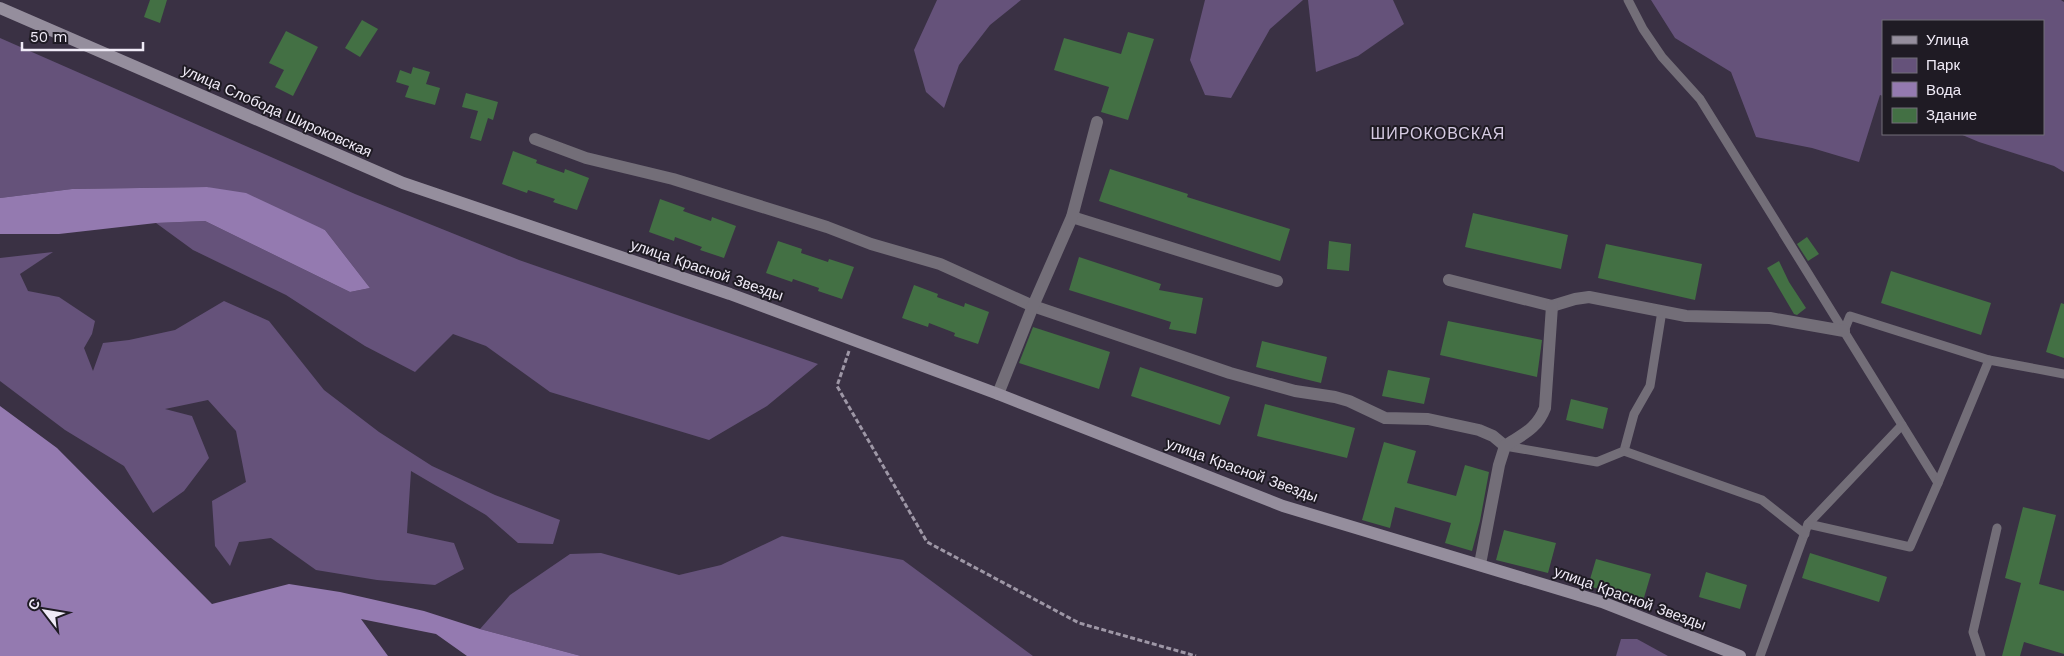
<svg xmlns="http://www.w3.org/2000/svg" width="2064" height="656" font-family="'Work Sans',sans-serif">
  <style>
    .green { fill: #65527a }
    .water { fill: #947ab0 }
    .building { fill: #437044 }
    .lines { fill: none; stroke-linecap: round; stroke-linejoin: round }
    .path { stroke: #9e97a6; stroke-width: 3; stroke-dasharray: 5 2.5; stroke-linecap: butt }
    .lane { stroke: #736e78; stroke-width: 9 }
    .street { stroke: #736e78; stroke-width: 12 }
    .secondary { stroke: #958e9d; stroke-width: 12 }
    .labels { text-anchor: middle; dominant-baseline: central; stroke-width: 4; stroke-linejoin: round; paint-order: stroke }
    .street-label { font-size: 15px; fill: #f0ebf7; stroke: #1f1b24 }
    .neighbourhood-label { font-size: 16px; letter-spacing: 1px; fill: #d6cbe3; stroke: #1f1b24 }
  </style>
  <rect width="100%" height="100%" fill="#3a3144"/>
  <g class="green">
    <polygon points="937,0 1021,0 990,25 959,65 944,108 926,92 914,50"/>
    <polygon points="1205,0 1303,0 1270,29 1231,98 1205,95 1190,60"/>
    <polygon points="1308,0 1393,0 1404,24 1358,56 1316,72"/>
    <polygon points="1651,0 2061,0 2064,2 2064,172 2054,166 1979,142 1960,134 2043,134 2043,21 1883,21 1883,96 1880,95 1859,162 1812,148 1756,137 1731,72 1675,38"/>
    <polygon points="0,38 355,194 519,260 818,364 767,406 709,440 550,392 486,346 453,334 415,372 365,346 286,295 193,250 156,223 205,221 350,292 370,288 325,230 207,187 72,189 0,198"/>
    <polygon points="53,252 20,274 28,291 59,297 95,321 92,334 84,348 93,371 103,343 129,340 175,330 224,301 269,321 324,390 379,432 432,466 495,495 560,520 553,544 518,543 486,515 411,471 407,533 454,543 464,569 435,585 377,580 316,570 271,538 239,542 230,566 215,546 212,501 246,482 236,431 208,400 165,409 192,416 209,458 184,491 153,513 124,466 65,430 0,381 0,258"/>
    <polygon points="782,536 903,560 1033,656 581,656 480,629 510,595 570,554 601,553 679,575 721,565"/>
    <polygon points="1621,639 1637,639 1668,656 1616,656"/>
  </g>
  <g class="water">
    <polygon points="207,187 246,193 325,230 370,288 350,292 205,221 156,223 59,234 0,234 0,198 72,189"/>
    <polygon points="0,406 57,448 212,604 289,584 340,592 424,611 480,629 581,656 467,656 436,634 361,619 388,656 0,656"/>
  </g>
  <g class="building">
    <polygon points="150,0 167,0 160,23 144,17"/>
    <polygon points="362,20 378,29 360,57 345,48"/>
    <polygon points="286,31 318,47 293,96 275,87 284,70 269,63"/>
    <polygon points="1128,32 1154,39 1128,120 1101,112 1109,87 1054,70 1064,38 1121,54"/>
    <polygon points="413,67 430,72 426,84 440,88 435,105 405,97 409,86 396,82 400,70 411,74"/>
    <polygon points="466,93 498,102 493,120 488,118 481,141 470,138 478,111 462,107"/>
    <polygon points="513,151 537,160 536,163 564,173 565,169 589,178 577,210 553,202 555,199 528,190 527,193 502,184"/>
    <polygon points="1110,169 1188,194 1187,197 1290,229 1280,261 1099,201"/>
    <polygon points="660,199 685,208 683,211 711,221 712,217 736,226 724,258 700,250 702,247 675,237 674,241 649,232"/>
    <polygon points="1473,213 1568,235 1561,269 1465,247"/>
    <polygon points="1807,237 1819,254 1808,261 1797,244"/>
    <polygon points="778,241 802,249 801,253 828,262 829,259 854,267 842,299 818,291 819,288 793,279 792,282 766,273"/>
    <polygon points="1329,241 1351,244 1349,271 1327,269"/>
    <polygon points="1606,244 1702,264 1695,300 1598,278"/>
    <polygon points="1079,257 1161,284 1159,290 1203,298 1196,334 1169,329 1171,322 1069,290"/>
    <polygon points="1779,261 1789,282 1806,308 1797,315 1794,314 1767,268"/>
    <polygon points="1891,271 1991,303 1981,335 1881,303"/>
    <polygon points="914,285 938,294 937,297 964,307 965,303 989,312 978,344 954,336 955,333 929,323 928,327 902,318"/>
    <polygon points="2061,303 2064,304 2064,358 2046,352"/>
    <polygon points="1448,321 1542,340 1537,377 1440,355"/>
    <polygon points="1033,327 1110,352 1099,389 1019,363"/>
    <polygon points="1262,341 1327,357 1321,383 1256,367"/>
    <polygon points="1140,367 1230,397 1220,425 1131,396"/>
    <polygon points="1388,370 1430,378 1424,404 1382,396"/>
    <polygon points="1571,399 1608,408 1603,429 1566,420"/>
    <polygon points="1265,404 1355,428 1347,458 1257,436"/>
    <polygon points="1384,442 1416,451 1407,483 1456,496 1465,465 1489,472 1480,521 1472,551 1445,543 1451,523 1395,507 1390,528 1362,520"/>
    <polygon points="2023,507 2056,515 2039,584 2064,591 2064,654 2024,642 2020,656 2002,656 2021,583 2005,578"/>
    <polygon points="1504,530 1556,543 1548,573 1496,560"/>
    <polygon points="1810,553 1887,577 1879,602 1802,578"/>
    <polygon points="1596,559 1651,574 1643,601 1588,586"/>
    <polygon points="1706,572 1747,585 1740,609 1699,597"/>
  </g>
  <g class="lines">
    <polyline class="path" points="849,351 837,386 927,542 1079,623 1196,656"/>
    <g class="lane">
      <polyline points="1628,0 1643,29 1662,57 1700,99 1938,483 1910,547 1808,524 1760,656"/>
      <polyline points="1844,331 1850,316 1989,360"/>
      <polyline points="1505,446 1597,462 1624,451 1634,414 1650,386 1662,311"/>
      <polyline points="1624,451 1762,500 1805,534"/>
      <polyline points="1938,483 1989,360 2064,374"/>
      <polyline points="1808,524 1902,425"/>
      <polyline points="1981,656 1973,632 1997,528"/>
    </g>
    <g class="street">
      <polyline points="535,139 586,158 673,179 827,227 871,244 940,264 1033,306 1230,373 1295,391 1335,397 1349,401 1385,418 1428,419 1479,430 1493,436 1505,446"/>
      <polyline points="1072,217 1277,281"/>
      <polyline points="1449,280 1552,306 1575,299 1589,297 1686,316 1770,318 1844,331"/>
      <polyline points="998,394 1033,306 1072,217 1097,122"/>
      <path d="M1480,564L1499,465L1505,446C1523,434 1537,429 1545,408L1552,306"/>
    </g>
    <polyline class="secondary" points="0,8 403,183 730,294 998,394 1283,506 1602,602 1740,656"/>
  </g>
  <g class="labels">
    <g class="street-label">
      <text transform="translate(277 111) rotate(24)">улица Слобода Широковская</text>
      <text transform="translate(707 270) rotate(19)">улица Красной Звезды</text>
      <text transform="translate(1242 470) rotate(20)">улица Красной Звезды</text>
      <text transform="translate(1630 598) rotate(20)">улица Красной Звезды</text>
    </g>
    <g class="neighbourhood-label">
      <text x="1438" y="133">ШИРОКОВСКАЯ</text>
    </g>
  </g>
  <rect x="1882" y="20" width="162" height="115" fill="#1f1b24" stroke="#736e78"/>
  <rect x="1892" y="36" width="25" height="8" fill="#958e9d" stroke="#736e78"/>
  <text x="1926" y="45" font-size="15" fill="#f0ebf7">Улица</text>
  <rect x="1892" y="58" width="25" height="15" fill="#65527a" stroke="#736e78"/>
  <text x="1926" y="70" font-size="15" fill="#f0ebf7">Парк</text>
  <rect x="1892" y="82" width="25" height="15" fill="#947ab0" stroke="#736e78"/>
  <text x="1926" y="95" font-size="15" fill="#f0ebf7">Вода</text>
  <rect x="1892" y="108" width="25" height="15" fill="#437044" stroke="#736e78"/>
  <text x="1926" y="120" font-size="15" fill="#f0ebf7">Здание</text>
  <g transform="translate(45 611) rotate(301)" stroke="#1f1b24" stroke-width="4" paint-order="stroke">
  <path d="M0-4L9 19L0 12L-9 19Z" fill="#f0ebf7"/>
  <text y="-8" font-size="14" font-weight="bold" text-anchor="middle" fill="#f0ebf7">С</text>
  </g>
  <path d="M22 42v8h121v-8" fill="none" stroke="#f0ebf7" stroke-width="2.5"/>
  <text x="30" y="42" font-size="15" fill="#f0ebf7" stroke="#1f1b24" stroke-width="4" paint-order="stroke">50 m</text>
</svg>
